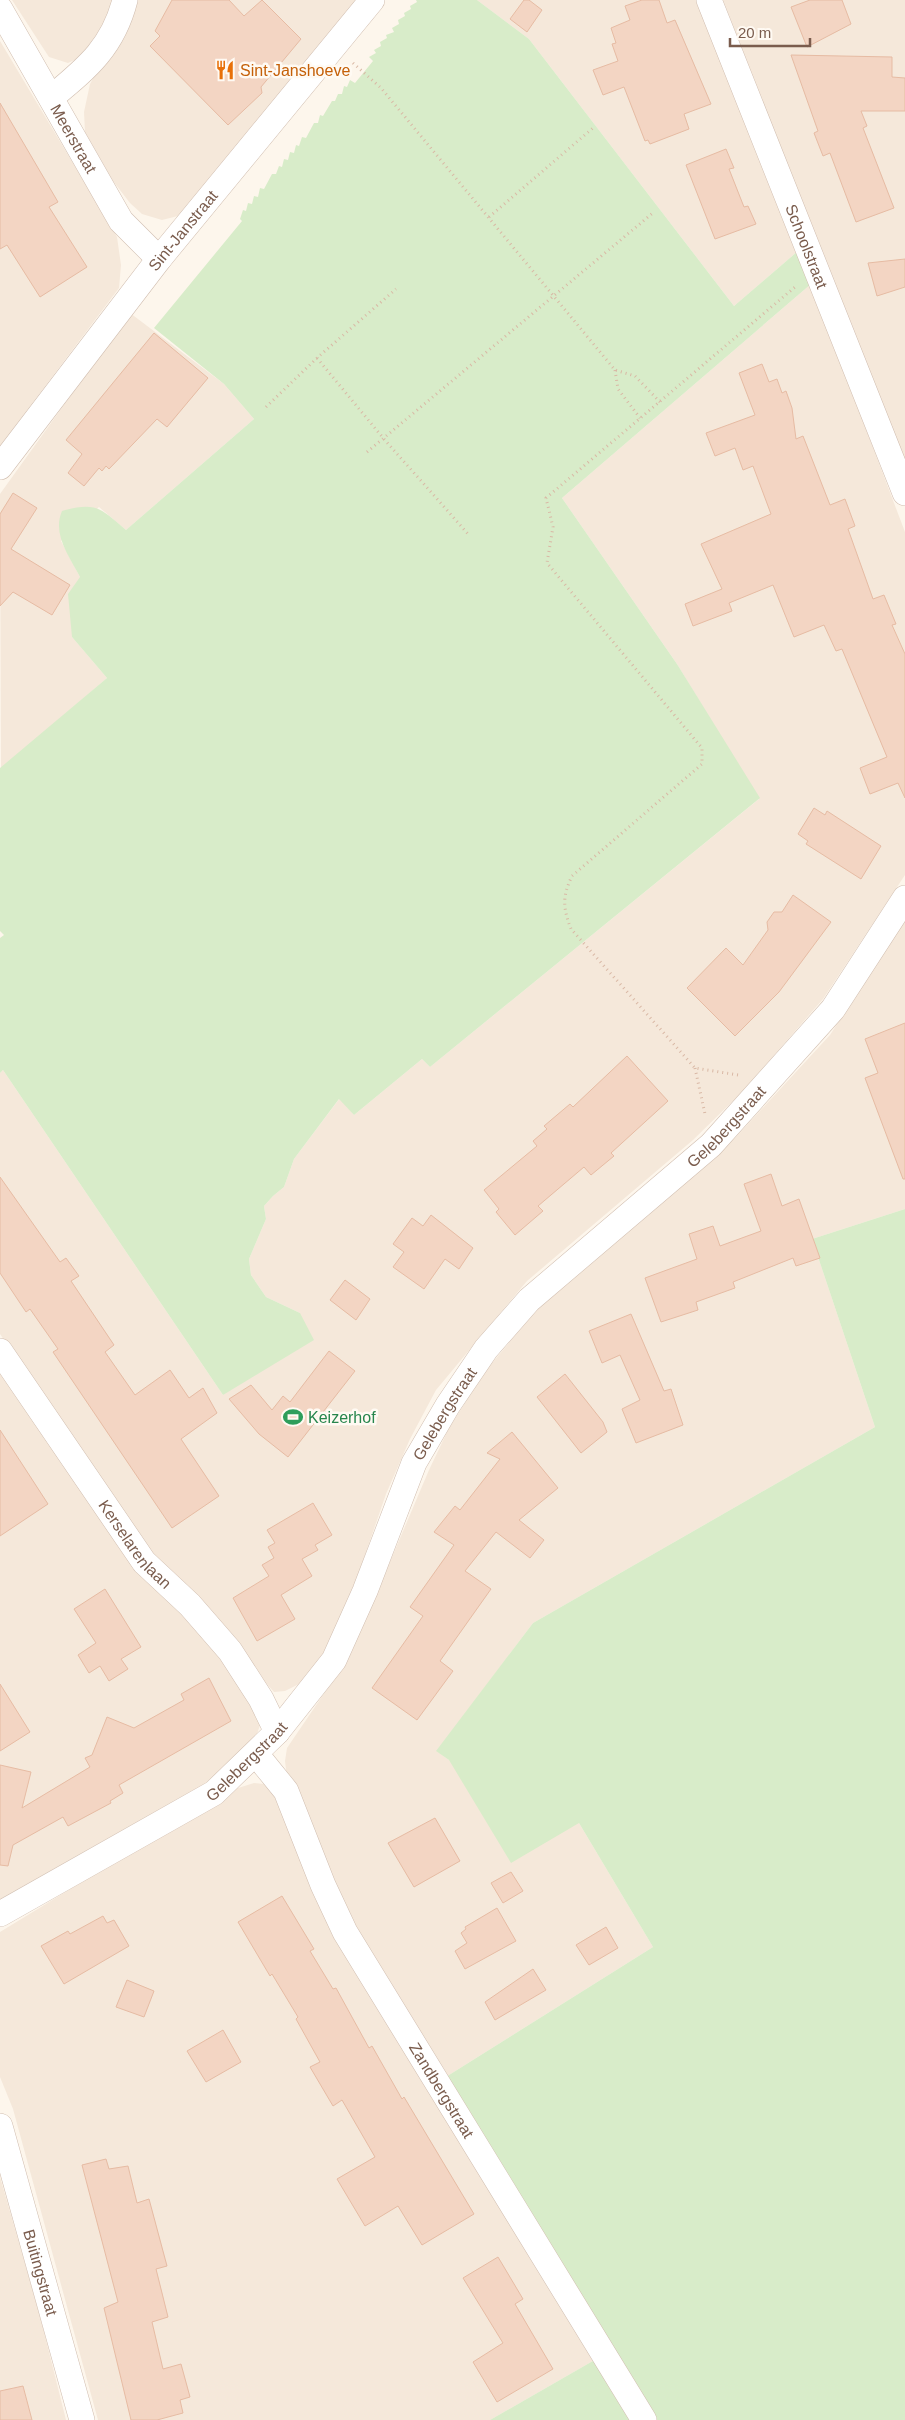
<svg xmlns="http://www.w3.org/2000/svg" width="905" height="2420" font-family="Helvetica,sans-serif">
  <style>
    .residential { fill: #f5e8da }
    .green { fill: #d8ecc9 }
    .building { fill: #f3d5c3; stroke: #e6bba3 }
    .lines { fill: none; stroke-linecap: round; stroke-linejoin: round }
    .minor-casing { stroke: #d1beb0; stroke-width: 26 }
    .path { stroke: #d9b8a5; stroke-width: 3; stroke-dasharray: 1 4; stroke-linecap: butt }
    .minor { stroke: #fff; stroke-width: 25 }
    .labels { text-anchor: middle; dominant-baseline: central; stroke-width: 5; stroke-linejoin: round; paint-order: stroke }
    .food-label { font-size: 16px; fill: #c56008; stroke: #fffaf3; text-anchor: start }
    .street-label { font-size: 16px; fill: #7a5c4d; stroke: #fffaf3 }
    .leisure-label { font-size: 16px; fill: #27864d; stroke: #fffaf3; text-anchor: start }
  </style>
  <rect width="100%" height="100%" fill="#fdf6ec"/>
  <g class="residential">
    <polygon points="12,0 115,0 96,38 81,57 68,63 49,57"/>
    <polygon points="136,0 361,0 186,214 162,220 142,214 130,203 113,181 85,132 84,112 90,84"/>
    <polygon points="477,0 700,0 798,251 734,306 529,39"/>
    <polygon points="723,0 905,0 905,468"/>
    <polygon points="0,41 117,237 121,265 119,288 0,446"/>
    <polygon points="811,284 905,532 905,875 823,999 741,1093 693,1140 527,1281 436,1390 410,1439 386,1494 353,1590 323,1654 303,1682 285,1691 274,1692 144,1546 0,1334 0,1073 3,1070 223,1395 300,1313 266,1297 251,1275 249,1259 266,1219 264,1206 273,1196 284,1187 294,1159 340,1098 354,1115 422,1059 430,1067 759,799 677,664 562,498"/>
    <polygon points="130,313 224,384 254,419 126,530 99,507 61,541 80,577 72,637 107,678 1,769 0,494"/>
    <polygon points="905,919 905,1209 812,1239 875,1427 533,1623 437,1751 449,1760 579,1823 653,1947 441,2080 358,1940 287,1777 285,1761 287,1748 340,1670 361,1630 429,1470 449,1428 487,1369 552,1292 620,1239 736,1137 830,1035"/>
    <polygon points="0,1369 221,1658 256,1708 260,1725 255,1740 203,1785 0,1899"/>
    <polygon points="254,1783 264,1784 272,1788 598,2358 490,2420 98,2420 13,2109 0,2077 0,1932 90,1877 210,1808 235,1789"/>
    <polygon points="0,2177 40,2316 66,2420 0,2420"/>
  </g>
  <g class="green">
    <path d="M416,0H477L529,39L734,306L798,251L811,284L562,498L677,664L760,798L430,1067L422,1059L354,1115L339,1099L294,1159L284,1187L273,1196L264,1206L266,1219L249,1259L251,1275L266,1297L300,1313L314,1340L223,1395L3,1070L0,1073V938L4,935L0,931V768L107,678L72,637L68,594L80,577C69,556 52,534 62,511C97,501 101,509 126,530L254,419L224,384L154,328L242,221L240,219L243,210L246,211L248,203L252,204L254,196L258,197L260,188L264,189L272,174H276L279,166L282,167L284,159L288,160L290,152L294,153L296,145L299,146L302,137L306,138L314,123H318L320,115L323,116L332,101H335L338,94H342L344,86L347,87L350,80L355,83L373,61L369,57L376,53L374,50L381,46L380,42L387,38L386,35L394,32L392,28L399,24L398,20L405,16L404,13L411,9L410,6L417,2Z"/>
    <polygon points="905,1209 905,2420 657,2420 474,2124 441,2080 653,1947 579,1823 511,1863 449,1760 436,1751 533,1623 875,1427 812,1239"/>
    <polygon points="598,2358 631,2420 490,2420"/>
  </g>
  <g class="building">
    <polygon points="172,0 229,0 244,16 262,0 301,39 261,87 262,93 228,125 150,46 160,36 155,31"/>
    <polygon points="524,0 529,0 542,10 527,32 510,19"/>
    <polygon points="642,0 659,0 667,23 675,20 711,104 684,114 689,129 650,144 648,140 645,141 624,87 603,95 593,70 618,61 612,44 616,43 611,28 630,20 625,6"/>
    <polygon points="810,0 842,0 851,24 807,47 791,7"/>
    <polygon points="791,55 892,57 892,77 905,78 905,111 861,111 867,126 863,128 894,208 856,222 830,153 823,156 814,133 818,131"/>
    <polygon points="0,103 58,202 49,207 87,267 40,297 7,245 0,249"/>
    <polygon points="726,149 734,168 729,169 744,207 748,206 756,224 715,239 686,165"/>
    <polygon points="905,259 905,287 877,296 868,263"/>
    <polygon points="154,333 208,378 167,427 157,419 109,469 106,466 102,471 99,468 84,486 68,473 82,454 66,440"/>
    <polygon points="762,364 769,382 777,379 782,393 786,391 792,408 796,439 803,436 830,505 845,499 855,526 848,529 873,599 884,595 896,624 892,625 905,654 905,798 898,783 870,794 860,768 887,757 842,649 836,651 824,625 794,637 773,585 729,603 732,611 693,626 685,604 722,589 701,544 771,514 753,466 743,470 735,448 715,456 706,433 755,415 739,373"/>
    <polygon points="13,493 37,508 11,549 70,585 52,615 13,592 0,606 0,514"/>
    <polygon points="814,808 825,815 827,811 881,846 861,879 806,844 808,841 798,834"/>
    <polygon points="793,895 831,922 779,992 735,1036 687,988 726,948 743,965 768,930 767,922 774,912 782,912"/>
    <polygon points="905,1023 905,1179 903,1179 865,1078 878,1073 865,1039"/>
    <polygon points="627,1056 668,1101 611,1153 614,1156 591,1175 584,1167 538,1206 543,1211 515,1235 496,1212 499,1209 484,1190 537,1146 533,1141 547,1129 544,1126 570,1104 573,1107"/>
    <polygon points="771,1174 782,1206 799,1199 820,1258 796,1266 793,1258 733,1282 735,1288 696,1302 698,1310 661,1322 645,1278 697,1259 689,1234 713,1226 720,1246 761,1231 744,1184"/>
    <polygon points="0,1177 60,1262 66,1258 79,1276 71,1281 114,1345 105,1352 135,1395 170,1370 189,1398 203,1388 217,1413 181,1439 219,1496 172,1528 53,1352 58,1349 30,1309 26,1312 0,1273"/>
    <polygon points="431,1215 473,1248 459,1269 445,1259 424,1289 393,1267 404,1252 393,1244 412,1218 423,1226"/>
    <polygon points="345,1280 370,1299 356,1320 330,1300"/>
    <polygon points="631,1314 664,1391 671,1389 683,1425 636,1443 622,1409 640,1400 620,1355 602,1363 589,1331"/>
    <polygon points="329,1351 355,1371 288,1457 259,1434 229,1399 251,1385 272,1410 283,1396 290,1402"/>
    <polygon points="565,1374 603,1422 607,1432 581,1453 537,1397"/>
    <polygon points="0,1430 48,1504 0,1536"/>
    <polygon points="512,1432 558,1488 519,1520 544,1540 530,1558 496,1532 465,1571 491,1589 440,1661 453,1671 417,1720 372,1688 423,1616 410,1607 454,1545 434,1532 455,1506 460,1510 500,1459 487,1453"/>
    <polygon points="313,1503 332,1535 315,1545 318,1550 302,1559 312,1576 281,1595 295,1619 257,1641 233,1598 269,1576 262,1565 274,1558 268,1547 275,1543 267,1530"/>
    <polygon points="105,1589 141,1647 121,1659 128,1669 109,1681 100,1666 89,1673 78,1655 96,1643 74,1609"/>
    <polygon points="209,1678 231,1721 119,1785 123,1793 110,1801 111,1803 68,1826 63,1817 13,1845 8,1866 0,1865 0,1765 31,1772 22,1808 90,1767 85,1758 92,1755 107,1717 134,1728 184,1700 181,1694"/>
    <polygon points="0,1684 30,1732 0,1751"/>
    <polygon points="435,1818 460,1861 414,1887 388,1843"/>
    <polygon points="511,1872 523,1891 503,1903 491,1883"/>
    <polygon points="282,1896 314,1949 310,1951 333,1989 336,1988 369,2048 372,2046 402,2099 404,2097 474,2214 422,2245 398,2206 365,2226 337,2179 375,2157 342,2100 333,2106 310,2067 320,2062 296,2019 298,2017 272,1974 270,1976 238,1922"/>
    <polygon points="497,1908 516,1941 465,1969 455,1951 467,1943 461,1933 466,1929 465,1927"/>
    <polygon points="103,1916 107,1923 114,1920 129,1946 64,1984 41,1946 68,1931 70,1934"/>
    <polygon points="606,1927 618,1948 589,1965 576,1945"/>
    <polygon points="533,1969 546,1990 495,2020 485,2002"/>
    <polygon points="127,1980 154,1991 144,2017 116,2007"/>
    <polygon points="223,2030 241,2062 206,2082 187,2051"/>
    <polygon points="106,2159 109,2169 128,2166 137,2203 149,2199 167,2266 156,2269 168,2317 152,2322 163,2369 181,2364 190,2397 180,2400 183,2413 157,2420 131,2420 104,2308 118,2302 82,2165"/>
    <polygon points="498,2257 523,2299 515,2304 553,2369 497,2402 473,2362 503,2343 463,2278"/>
    <polygon points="23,2386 32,2420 0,2420 0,2391"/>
  </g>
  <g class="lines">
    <defs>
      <g id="minor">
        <path id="s1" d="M709,0L905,493"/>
        <path id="s2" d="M0,9L121,221L159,259"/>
        <path d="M52,97C87,68 113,47 125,0"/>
        <path id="s3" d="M0,467L159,259L372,0"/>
        <path id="s4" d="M0,1351L144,1562L190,1605L230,1651L261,1699L277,1732"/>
        <path id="s5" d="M256,1754L286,1791L323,1885L345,1932L644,2420"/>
        <path id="s6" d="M0,1914L214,1793L277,1732L334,1660L365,1591L414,1463L448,1405L486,1349L529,1300L711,1145L833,1009L905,898"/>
        <path id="s7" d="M0,2126L82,2420"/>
      </g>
    </defs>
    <use href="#minor" class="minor-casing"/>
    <g class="path">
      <polyline points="353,63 381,88 615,370 635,376 660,402"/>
      <polyline points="489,217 593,128"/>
      <polyline points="317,358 384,439 468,534"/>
      <polyline points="615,370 618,389 640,418"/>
      <polyline points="266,407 317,358 396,289"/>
      <polyline points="367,452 654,212"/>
      <polyline points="695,1068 705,1114"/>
      <path d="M738,1075L695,1068L571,929C563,908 562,897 572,876L702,764V748L547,563L553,527L546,498L795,287"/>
    </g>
    <use href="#minor" class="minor"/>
  </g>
  <defs>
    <symbol id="restaurant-bare" viewBox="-9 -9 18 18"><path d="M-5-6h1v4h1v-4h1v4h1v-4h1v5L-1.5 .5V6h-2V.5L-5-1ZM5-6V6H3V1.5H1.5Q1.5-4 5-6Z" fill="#e8710a" stroke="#fffaf3" stroke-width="2.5" paint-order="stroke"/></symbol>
    <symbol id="stadium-bare" viewBox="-9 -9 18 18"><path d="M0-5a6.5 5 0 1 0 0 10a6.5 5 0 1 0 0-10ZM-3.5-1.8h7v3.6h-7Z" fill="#2e9e5b" stroke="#fffaf3" stroke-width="2.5" paint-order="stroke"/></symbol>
  </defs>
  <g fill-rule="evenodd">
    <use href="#restaurant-bare" x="211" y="56" width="28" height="28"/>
    <use href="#stadium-bare" x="279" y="1403" width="28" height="28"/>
  </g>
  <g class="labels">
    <g class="food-label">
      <text x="240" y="70">Sint-Janshoeve</text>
    </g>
    <g class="street-label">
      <text stroke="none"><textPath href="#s2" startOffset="149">Meerstraat</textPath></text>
      <text stroke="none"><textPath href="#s3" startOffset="299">Sint-Janstraat</textPath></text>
      <text stroke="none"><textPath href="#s1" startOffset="265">Schoolstraat</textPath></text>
      <text stroke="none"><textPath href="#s6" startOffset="1101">Gelebergstraat</textPath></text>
      <text stroke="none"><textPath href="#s6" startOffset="696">Gelebergstraat</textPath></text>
      <text stroke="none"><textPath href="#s4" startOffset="236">Kerselarenlaan</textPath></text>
      <text stroke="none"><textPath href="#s6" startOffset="291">Gelebergstraat</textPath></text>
      <text stroke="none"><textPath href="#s5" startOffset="386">Zandbergstraat</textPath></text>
      <text stroke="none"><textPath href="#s7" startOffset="152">Buitingstraat</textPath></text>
    </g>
    <g class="leisure-label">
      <text x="308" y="1417">Keizerhof</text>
    </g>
  </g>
  <path d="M730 38v8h80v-8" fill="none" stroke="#7a5c4d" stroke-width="2.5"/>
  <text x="738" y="38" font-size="15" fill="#7a5c4d" stroke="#fffaf3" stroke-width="4" paint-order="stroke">20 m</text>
</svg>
